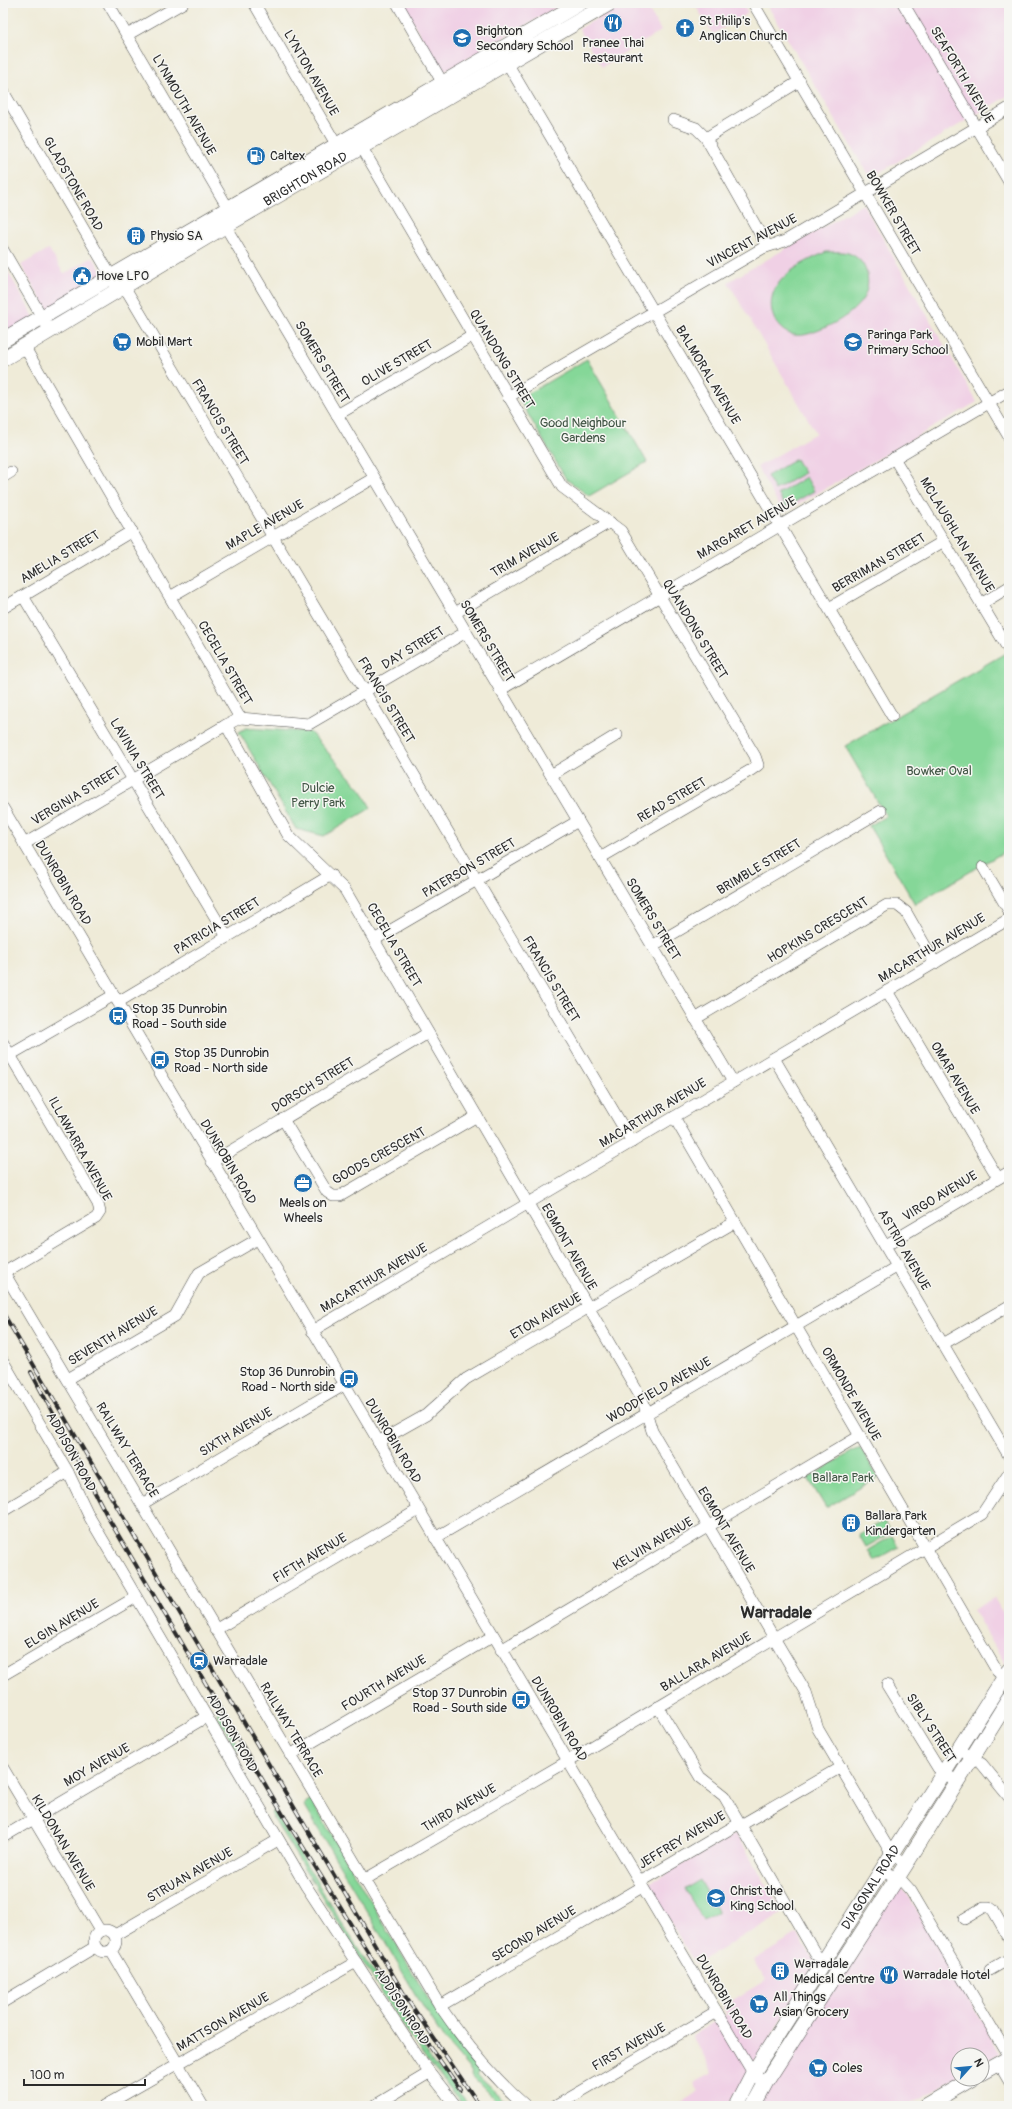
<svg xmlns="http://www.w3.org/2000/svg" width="1012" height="2109" font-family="Pangolin,sans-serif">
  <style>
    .built { fill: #f0d0e5 }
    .green { fill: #85d798; stroke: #588162 }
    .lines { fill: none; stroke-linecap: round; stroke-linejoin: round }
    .minor-casing { stroke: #484845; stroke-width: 12 }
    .major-casing { stroke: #484845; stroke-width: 16 }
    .minor { stroke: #fff; stroke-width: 11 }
    .major { stroke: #fff; stroke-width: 15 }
    .rail-casing { stroke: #2b2b2b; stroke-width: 4 }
    .rail { stroke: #f6f6f2; stroke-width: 2.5; stroke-dasharray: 8; stroke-linecap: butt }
    .labels { text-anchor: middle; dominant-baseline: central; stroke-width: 3; stroke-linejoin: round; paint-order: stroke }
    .poi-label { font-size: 13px; fill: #2b2b2b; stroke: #f6f6f2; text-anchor: start }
    .street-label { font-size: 13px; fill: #2b2b2b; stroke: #f6f6f2 }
    .park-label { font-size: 13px; fill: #425646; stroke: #f6f6f2 }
    .district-label { font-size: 17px; font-weight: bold; fill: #2b2b2b; stroke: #f6f6f2 }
  </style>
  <rect width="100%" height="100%" fill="#f6f6f2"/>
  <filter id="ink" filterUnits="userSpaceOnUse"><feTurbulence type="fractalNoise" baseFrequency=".025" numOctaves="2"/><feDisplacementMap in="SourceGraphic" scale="8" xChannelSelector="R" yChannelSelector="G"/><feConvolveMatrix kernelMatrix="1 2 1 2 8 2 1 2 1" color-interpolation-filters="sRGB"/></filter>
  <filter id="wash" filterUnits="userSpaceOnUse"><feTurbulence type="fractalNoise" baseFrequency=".012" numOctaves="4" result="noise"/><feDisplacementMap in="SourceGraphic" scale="16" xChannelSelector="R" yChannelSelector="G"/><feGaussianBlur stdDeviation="0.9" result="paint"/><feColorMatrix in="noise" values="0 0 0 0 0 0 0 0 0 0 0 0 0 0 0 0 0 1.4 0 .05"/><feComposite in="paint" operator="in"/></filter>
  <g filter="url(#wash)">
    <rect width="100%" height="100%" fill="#efebd8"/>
    <g class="built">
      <polygon points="402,3 565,3 442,73"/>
      <polygon points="623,3 645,3 661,31 602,67 579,29"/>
      <polygon points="694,3 742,3 748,13 713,34"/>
      <polygon points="766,3 1009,3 1009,95 870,178"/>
      <polygon points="863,204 977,402 783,513 757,467 816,433 728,282"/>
      <polygon points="49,249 64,274 93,257 105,277 48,311 21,265"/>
      <polygon points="3,263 35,319 3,338"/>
      <polygon points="994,1598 1009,1623 1009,1663 1007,1667 973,1610"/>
      <polygon points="736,1833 783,1913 695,1964 648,1884"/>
      <polygon points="896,1888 902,1888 907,1893 1000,2053 982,2063 982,2055 958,2055 958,2077 906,2106 764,2106 759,2097"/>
      <polygon points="798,1934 816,1964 728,2106 674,2106 699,2092 694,2083 713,2073 691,2036 727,2014 723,2006 766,1980 754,1960"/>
    </g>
    <g class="green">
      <path d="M826,252C833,252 841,251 848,253C870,260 874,289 858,305C847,318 825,329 808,334C778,343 761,307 778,284C790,268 809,260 826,252Z"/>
      <polygon points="587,359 647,462 589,496 566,479 519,399"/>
      <polygon points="796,459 804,473 775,490 767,476"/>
      <polygon points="806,477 814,491 786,507 778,494"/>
      <polygon points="1009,651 1009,849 915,904 869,826 886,816 845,746"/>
      <polygon points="246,728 310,732 362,791 371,808 324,836 296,829 239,732"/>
      <polygon points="860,1447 878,1477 826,1508 808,1478"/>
      <polygon points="884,1521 891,1533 866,1547 859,1535"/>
      <polygon points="892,1536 899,1547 874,1561 868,1550"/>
      <polygon points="219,1711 241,1749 238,1751 218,1717 217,1712"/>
      <polygon points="311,1800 430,2002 452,2033 483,2069 477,2075 510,2106 501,2106 473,2078 471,2071 444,2039 422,2005 304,1805"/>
      <polygon points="274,1811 343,1925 431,2060 440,2072 442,2071 469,2106 463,2106 420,2051 391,2007 273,1818 272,1812"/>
      <polygon points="700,1880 718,1912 703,1920 685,1889"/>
    </g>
  </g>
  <g filter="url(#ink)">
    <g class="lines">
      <defs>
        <g id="minor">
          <polyline points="108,3 232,215"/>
          <polyline points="254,3 340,151"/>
          <polyline points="397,3 446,89"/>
          <polyline points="753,3 1009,437"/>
          <polyline points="903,3 1009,182"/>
          <polyline points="127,35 183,3"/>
          <polyline points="503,56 892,716"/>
          <polyline points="3,91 115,283"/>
          <polyline points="673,120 696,128 706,138"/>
          <polyline points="358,141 562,487 621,531 755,756 758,765 751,770 600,858"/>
          <polyline points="221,219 733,1082"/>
          <polyline points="767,246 706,138 800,81"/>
          <polyline points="3,250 46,324"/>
          <polyline points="121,281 632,1142"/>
          <polyline points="24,346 240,718 226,725 288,835 345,890 643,1401 652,1431 806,1692 818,1729 891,1853 906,1864"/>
          <polyline points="508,397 763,248 785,241 1009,108"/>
          <polyline points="337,415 472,336"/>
          <polyline points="894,458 1007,647"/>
          <polyline points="3,477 11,472"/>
          <polyline points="23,596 227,937"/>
          <polyline points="170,597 374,478"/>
          <polyline points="981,604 1009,587"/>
          <polyline points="3,608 132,531"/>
          <polyline points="829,608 944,541"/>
          <polyline points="455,613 610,522"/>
          <polyline points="500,690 1009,391"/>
          <polyline points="240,718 309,724 466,632"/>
          <polyline points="551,775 617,735"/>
          <polyline points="3,808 753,2073 759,2077"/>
          <polyline points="24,844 226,725"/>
          <polyline points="983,867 1009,911"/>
          <polyline points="374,940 578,821"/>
          <polyline points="652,946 881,811"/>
          <polyline points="887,991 998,1178"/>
          <polyline points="118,1002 331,875"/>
          <polyline points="695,1019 887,905 897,905 906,912 935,963"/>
          <polyline points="3,1043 98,1204 100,1212 96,1218 5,1272"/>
          <polyline points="10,1055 114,995"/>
          <polyline points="774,1058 1009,1456"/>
          <polyline points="674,1117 997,1671 1009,1682"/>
          <polyline points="283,1119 327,1192 333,1196 340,1196 477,1116"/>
          <polyline points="212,1162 428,1033"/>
          <polyline points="886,1245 1009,1172"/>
          <path d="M3,1271L440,2006C465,2043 492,2077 526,2106"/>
          <polyline points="312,1331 1009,919"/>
          <polyline points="943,1344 1009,1306"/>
          <polyline points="3,1361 68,1472 90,1518 306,1886 420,2060 456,2106"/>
          <polyline points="68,1379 175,1316 199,1273 258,1239"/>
          <polyline points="378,1442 426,1415 466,1379 735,1222"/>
          <polyline points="142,1504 344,1385"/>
          <polyline points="3,1511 68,1472"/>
          <polyline points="435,1538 898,1266"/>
          <polyline points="215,1630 418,1510"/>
          <polyline points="501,1650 860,1436"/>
          <polyline points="3,1675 136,1597"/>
          <polyline points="887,1685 938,1768 957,1782"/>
          <polyline points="658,1707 700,1777 724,1796 816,1955 825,1961"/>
          <polyline points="959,1749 982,1764 1009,1797"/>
          <polyline points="290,1755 493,1636"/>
          <polyline points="3,1768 100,1931"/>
          <polyline points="741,1825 841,1767"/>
          <polyline points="3,1837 206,1717"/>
          <polyline points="883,1870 902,1881 911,1891 1009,2057"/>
          <polyline points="364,1880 568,1761 982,1514 1009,1473"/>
          <polyline points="640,1882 740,1823"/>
          <polyline points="964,1919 984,1907 989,1907 993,1910 1009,1938"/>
          <circle cx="105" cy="1941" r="11"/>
          <polyline points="115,1935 278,1840"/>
          <polyline points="111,1951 203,2106"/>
          <polyline points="990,1970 1009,1959"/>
          <polyline points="3,2002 95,1947"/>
          <polyline points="440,2006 642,1887"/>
          <polyline points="999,2064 1009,2081"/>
          <polyline points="104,2106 356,1962"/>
          <polyline points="374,2106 429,2073"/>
          <polyline points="556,2106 717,2012"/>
        </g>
        <g id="major">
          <polyline points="3,340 580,3"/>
          <path id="s1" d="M3,359L225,226L610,3"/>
          <polyline points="982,2073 1009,2058"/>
          <path id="s2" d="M736,2106L753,2073L1009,1670"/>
          <polyline points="753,2106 766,2082 906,1864 1009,1699"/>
          <polyline points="926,2106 972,2079"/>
        </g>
      </defs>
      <use href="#minor" class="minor-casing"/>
      <use href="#major" class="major-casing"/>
      <use href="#minor" class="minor"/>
      <use href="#major" class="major"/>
      <defs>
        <g id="rail">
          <polyline points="3,1313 407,1999 480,2106"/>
          <polyline points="31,1372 110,1521 282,1813 400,2004 460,2089"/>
        </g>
      </defs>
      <use href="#rail" class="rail-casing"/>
      <use href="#rail" class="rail"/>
    </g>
  </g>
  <defs>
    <symbol id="restaurant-disc" viewBox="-11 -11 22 22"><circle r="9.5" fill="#1f6fb2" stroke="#f6f6f2"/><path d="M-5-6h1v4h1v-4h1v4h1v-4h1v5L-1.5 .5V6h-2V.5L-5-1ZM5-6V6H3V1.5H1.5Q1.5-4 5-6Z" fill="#fff"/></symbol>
    <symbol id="church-disc" viewBox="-11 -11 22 22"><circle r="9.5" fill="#1f6fb2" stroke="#f6f6f2"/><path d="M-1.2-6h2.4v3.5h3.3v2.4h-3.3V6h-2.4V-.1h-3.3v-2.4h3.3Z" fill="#fff"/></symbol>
    <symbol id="school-disc" viewBox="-11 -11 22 22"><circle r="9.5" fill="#1f6fb2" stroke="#f6f6f2"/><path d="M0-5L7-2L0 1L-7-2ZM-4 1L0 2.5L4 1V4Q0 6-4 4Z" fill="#fff"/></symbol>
    <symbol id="fuel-disc" viewBox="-11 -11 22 22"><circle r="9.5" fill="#1f6fb2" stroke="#f6f6f2"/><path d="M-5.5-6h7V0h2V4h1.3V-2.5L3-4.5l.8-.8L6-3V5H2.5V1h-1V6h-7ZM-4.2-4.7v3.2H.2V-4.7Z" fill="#fff"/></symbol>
    <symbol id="building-disc" viewBox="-11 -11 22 22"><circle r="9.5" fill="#1f6fb2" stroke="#f6f6f2"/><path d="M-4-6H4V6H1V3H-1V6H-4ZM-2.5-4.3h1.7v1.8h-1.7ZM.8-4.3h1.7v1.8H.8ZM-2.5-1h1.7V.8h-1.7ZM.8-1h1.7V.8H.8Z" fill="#fff"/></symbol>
    <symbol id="civic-disc" viewBox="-11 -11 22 22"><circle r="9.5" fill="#1f6fb2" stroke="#f6f6f2"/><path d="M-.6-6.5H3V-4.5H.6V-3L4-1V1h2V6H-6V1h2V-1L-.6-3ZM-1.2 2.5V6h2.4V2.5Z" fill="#fff"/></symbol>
    <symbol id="supermarket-disc" viewBox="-11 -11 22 22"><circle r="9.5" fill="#1f6fb2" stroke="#f6f6f2"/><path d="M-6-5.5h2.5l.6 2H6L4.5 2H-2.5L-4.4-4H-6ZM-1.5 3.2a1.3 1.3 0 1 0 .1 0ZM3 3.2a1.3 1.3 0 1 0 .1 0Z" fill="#fff"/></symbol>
    <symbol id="bus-disc" viewBox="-11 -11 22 22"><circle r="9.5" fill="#1f6fb2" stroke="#f6f6f2"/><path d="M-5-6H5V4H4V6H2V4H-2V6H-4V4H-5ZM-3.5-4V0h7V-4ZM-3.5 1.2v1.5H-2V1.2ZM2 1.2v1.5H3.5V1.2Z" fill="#fff"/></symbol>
    <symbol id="office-disc" viewBox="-11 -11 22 22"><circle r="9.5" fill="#1f6fb2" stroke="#f6f6f2"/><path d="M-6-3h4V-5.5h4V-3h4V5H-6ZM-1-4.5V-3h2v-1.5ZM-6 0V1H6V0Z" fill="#fff"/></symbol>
    <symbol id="station-disc" viewBox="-11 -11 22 22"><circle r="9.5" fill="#1f6fb2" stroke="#f6f6f2"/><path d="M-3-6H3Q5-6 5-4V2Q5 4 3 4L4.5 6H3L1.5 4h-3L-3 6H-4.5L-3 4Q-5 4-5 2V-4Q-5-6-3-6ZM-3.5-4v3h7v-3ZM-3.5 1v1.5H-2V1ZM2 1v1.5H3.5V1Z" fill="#fff"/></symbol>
  </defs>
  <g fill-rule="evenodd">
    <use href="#restaurant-disc" x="602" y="12" width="22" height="22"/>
    <use href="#church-disc" x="674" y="17" width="22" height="22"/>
    <use href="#school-disc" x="451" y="27" width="22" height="22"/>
    <use href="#fuel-disc" x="245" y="145" width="22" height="22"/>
    <use href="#building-disc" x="125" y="225" width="22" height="22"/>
    <use href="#civic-disc" x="71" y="265" width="22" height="22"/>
    <use href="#supermarket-disc" x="111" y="331" width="22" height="22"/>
    <use href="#school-disc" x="842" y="331" width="22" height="22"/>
    <use href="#bus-disc" x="107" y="1005" width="22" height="22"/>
    <use href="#bus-disc" x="149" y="1049" width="22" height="22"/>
    <use href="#office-disc" x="292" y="1172" width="22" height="22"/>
    <use href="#bus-disc" x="338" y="1368" width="22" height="22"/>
    <use href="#building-disc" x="840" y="1512" width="22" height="22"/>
    <use href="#station-disc" x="188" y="1650" width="22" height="22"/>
    <use href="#bus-disc" x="510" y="1689" width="22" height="22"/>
    <use href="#school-disc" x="705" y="1887" width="22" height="22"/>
    <use href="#building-disc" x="769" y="1960" width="22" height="22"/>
    <use href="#restaurant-disc" x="878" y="1964" width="22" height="22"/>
    <use href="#supermarket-disc" x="748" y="1993" width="22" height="22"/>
    <use href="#supermarket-disc" x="807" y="2057" width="22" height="22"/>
  </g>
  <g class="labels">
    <g class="poi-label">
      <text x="699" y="21">St Philip's<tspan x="699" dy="15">Anglican Church</tspan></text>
      <text x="476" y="31">Brighton<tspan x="476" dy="15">Secondary School</tspan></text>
      <text x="613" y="43" text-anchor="middle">Pranee Thai<tspan x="613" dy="15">Restaurant</tspan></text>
      <text x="270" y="156">Caltex</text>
      <text x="150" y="236">Physio SA</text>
      <text x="96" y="276">Hove LPO</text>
      <text x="867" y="335">Paringa Park<tspan x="867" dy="15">Primary School</tspan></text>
      <text x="136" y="342">Mobil Mart</text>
      <text x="132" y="1009">Stop 35 Dunrobin<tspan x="132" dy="15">Road - South side</tspan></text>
      <text x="174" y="1053">Stop 35 Dunrobin<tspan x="174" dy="15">Road - North side</tspan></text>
      <text x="303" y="1203" text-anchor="middle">Meals on<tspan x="303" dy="15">Wheels</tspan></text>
      <text x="335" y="1372" text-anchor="end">Stop 36 Dunrobin<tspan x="335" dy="15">Road - North side</tspan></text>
      <text x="865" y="1516">Ballara Park<tspan x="865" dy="15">Kindergarten</tspan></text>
      <text x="213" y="1661">Warradale</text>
      <text x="507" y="1693" text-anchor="end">Stop 37 Dunrobin<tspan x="507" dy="15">Road - South side</tspan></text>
      <text x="730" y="1891">Christ the<tspan x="730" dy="15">King School</tspan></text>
      <text x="794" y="1964">Warradale<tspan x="794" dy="15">Medical Centre</tspan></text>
      <text x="903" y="1975">Warradale Hotel</text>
      <text x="773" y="1997">All Things<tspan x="773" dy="15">Asian Grocery</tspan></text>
      <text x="832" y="2068">Coles</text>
    </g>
    <g class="street-label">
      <text transform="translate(311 73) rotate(60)">LYNTON AVENUE</text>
      <text transform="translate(962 75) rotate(59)">SEAFORTH AVENUE</text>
      <text transform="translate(184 105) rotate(60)">LYNMOUTH AVENUE</text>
      <text stroke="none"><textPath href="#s1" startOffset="352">BRIGHTON ROAD</textPath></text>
      <text transform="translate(73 184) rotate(60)">GLADSTONE ROAD</text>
      <text transform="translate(893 213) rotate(60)">BOWKER STREET</text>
      <text transform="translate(752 241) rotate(-28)">VINCENT AVENUE</text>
      <text transform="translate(502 359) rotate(59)">QUANDONG STREET</text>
      <text transform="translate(322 362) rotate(59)">SOMERS STREET</text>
      <text transform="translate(397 363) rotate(-30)">OLIVE STREET</text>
      <text transform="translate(708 375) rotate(59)">BALMORAL AVENUE</text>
      <text transform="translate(220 422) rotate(59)">FRANCIS STREET</text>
      <text transform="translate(265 525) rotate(-30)">MAPLE AVENUE</text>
      <text transform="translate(747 528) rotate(-30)">MARGARET AVENUE</text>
      <text transform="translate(957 535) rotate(59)">MCLAUGHLAN AVENUE</text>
      <text transform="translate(525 555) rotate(-30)">TRIM AVENUE</text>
      <text transform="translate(60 557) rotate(-31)">AMELIA STREET</text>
      <text transform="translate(879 563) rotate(-30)">BERRIMAN STREET</text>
      <text transform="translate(695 629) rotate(59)">QUANDONG STREET</text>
      <text transform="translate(487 641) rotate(59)">SOMERS STREET</text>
      <text transform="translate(413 648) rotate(-31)">DAY STREET</text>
      <text transform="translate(225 663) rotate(60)">CECELIA STREET</text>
      <text transform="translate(386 700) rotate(59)">FRANCIS STREET</text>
      <text transform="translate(137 759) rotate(59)">LAVINIA STREET</text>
      <text transform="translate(76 796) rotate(-31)">VERGINIA STREET</text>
      <text transform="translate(672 800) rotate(-30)">READ STREET</text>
      <text transform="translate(759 867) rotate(-31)">BRIMBLE STREET</text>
      <text transform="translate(469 868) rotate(-30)">PATERSON STREET</text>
      <text transform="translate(63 883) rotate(59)">DUNROBIN ROAD</text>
      <text transform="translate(653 919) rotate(59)">SOMERS STREET</text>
      <text transform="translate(217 926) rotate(-31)">PATRICIA STREET</text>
      <text transform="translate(818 930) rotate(-31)">HOPKINS CRESCENT</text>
      <text transform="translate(394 945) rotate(60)">CECELIA STREET</text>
      <text transform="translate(932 948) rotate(-31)">MACARTHUR AVENUE</text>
      <text transform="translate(551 979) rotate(59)">FRANCIS STREET</text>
      <text transform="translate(955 1078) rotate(59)">OMAR AVENUE</text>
      <text transform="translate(313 1085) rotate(-31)">DORSCH STREET</text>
      <text transform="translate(653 1113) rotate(-31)">MACARTHUR AVENUE</text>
      <text transform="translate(80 1149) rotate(61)">ILLAWARRA AVENUE</text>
      <text transform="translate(379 1156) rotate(-29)">GOODS CRESCENT</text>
      <text transform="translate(228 1162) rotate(59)">DUNROBIN ROAD</text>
      <text transform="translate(940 1196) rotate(-31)">VIRGO AVENUE</text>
      <text transform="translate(569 1247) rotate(60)">EGMONT AVENUE</text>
      <text transform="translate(904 1250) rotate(60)">ASTRID AVENUE</text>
      <text transform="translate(374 1278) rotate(-31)">MACARTHUR AVENUE</text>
      <text transform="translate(546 1316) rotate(-30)">ETON AVENUE</text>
      <text transform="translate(113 1336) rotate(-31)">SEVENTH AVENUE</text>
      <text transform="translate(659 1390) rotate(-30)">WOODFIELD AVENUE</text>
      <text transform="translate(851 1394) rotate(60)">ORMONDE AVENUE</text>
      <text transform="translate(236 1432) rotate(-31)">SIXTH AVENUE</text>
      <text transform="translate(393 1441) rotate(59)">DUNROBIN ROAD</text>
      <text transform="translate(127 1450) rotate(59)">RAILWAY TERRACE</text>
      <text transform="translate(71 1452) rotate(61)">ADDISON ROAD</text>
      <text transform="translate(726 1530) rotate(59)">EGMONT AVENUE</text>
      <text transform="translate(653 1544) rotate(-31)">KELVIN AVENUE</text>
      <text transform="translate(310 1558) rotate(-31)">FIFTH AVENUE</text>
      <text transform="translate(62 1624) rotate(-31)">ELGIN AVENUE</text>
      <text transform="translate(706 1662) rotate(-31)">BALLARA AVENUE</text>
      <text transform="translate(384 1683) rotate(-31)">FOURTH AVENUE</text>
      <text transform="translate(559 1719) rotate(59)">DUNROBIN ROAD</text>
      <text transform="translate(931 1728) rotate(57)">SIBLY STREET</text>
      <text transform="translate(291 1730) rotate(59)">RAILWAY TERRACE</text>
      <text transform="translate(232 1733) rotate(60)">ADDISON ROAD</text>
      <text transform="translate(97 1765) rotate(-30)">MOY AVENUE</text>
      <text transform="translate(459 1808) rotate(-30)">THIRD AVENUE</text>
      <text transform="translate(682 1840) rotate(-31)">JEFFREY AVENUE</text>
      <text transform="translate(63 1843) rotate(59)">KILDONAN AVENUE</text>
      <text transform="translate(190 1875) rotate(-30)">STRUAN AVENUE</text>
      <text stroke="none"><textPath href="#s2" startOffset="257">DIAGONAL ROAD</textPath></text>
      <text transform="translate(534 1934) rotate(-31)">SECOND AVENUE</text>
      <text transform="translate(724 1997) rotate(59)">DUNROBIN ROAD</text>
      <text transform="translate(402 2007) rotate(57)">ADDISON ROAD</text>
      <text transform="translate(223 2022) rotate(-30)">MATTSON AVENUE</text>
      <text transform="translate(629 2047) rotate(-30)">FIRST AVENUE</text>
    </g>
    <g class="park-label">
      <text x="583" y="423">Good Neighbour<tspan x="583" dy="15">Gardens</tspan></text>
      <text x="939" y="771">Bowker Oval</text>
      <text x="318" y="788">Dulcie<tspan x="318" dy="15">Perry Park</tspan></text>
      <text x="843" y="1478">Ballara Park</text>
    </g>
    <g class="district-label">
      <text x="776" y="1612">Warradale</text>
    </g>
  </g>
  <rect width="1012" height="2109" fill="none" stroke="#f6f6f2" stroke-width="16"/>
  <g transform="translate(970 2067) rotate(63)"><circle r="19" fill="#f6f6f2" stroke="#a5a5a2"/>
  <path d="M0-3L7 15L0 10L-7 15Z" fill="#1f6fb2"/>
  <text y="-6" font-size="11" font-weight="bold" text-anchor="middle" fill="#2b2b2b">N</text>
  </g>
  <path d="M24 2079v6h121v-6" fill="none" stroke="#2b2b2b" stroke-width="2"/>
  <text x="30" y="2079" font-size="12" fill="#2b2b2b" stroke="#f6f6f2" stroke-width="3" paint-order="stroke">100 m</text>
</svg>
